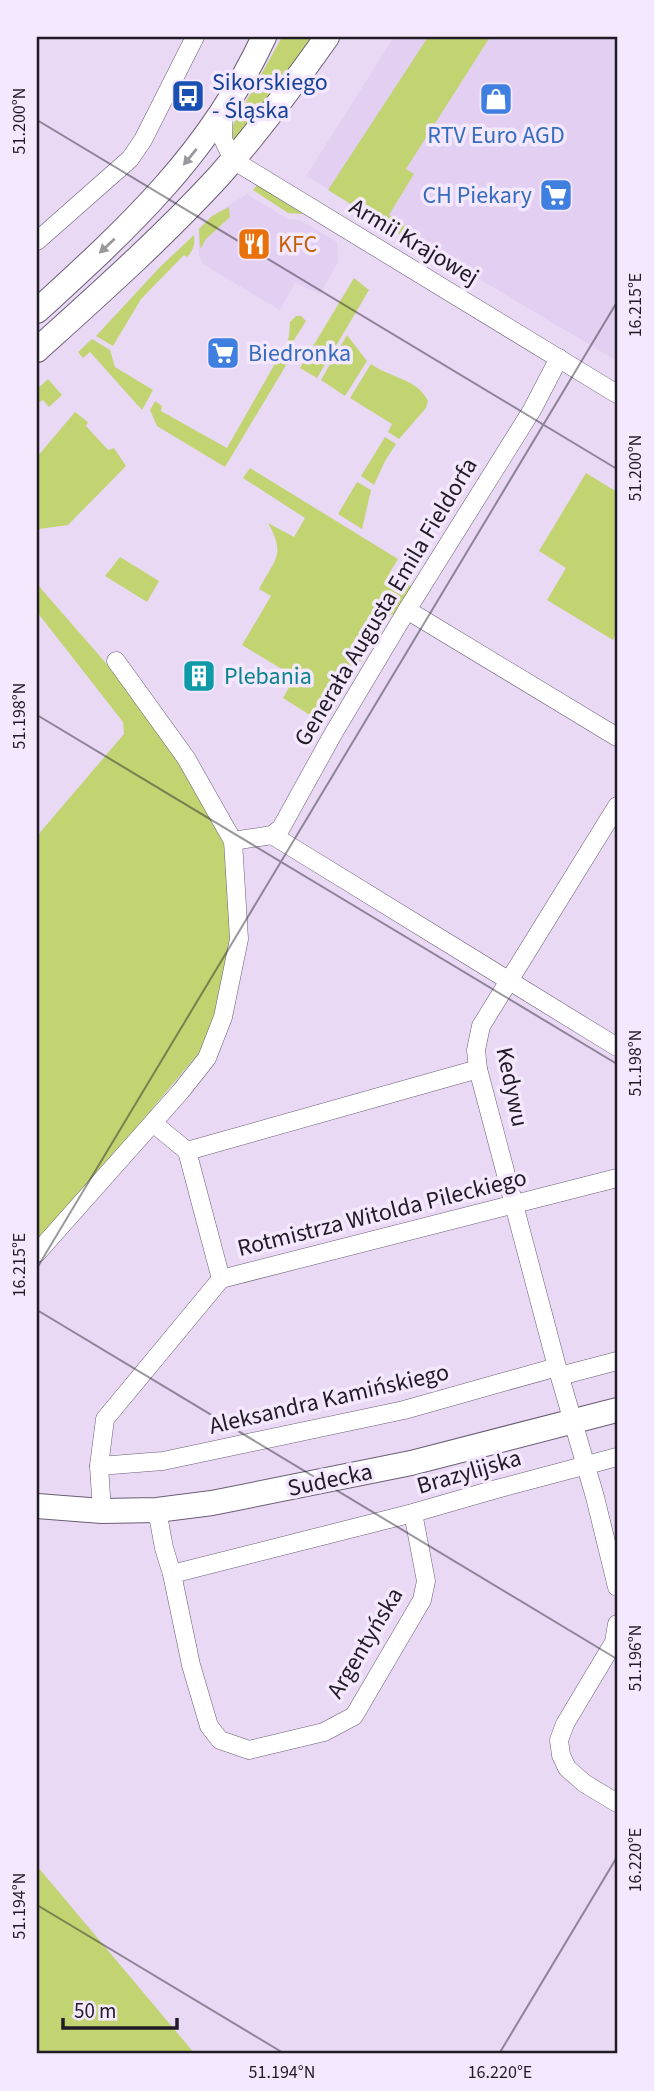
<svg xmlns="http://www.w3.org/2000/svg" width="654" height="2091" font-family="'Source Sans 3',sans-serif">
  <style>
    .built { fill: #e3cff2 }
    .green { fill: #c2d472 }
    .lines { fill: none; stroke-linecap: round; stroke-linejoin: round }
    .street-casing { stroke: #6a5d74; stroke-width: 19 }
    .secondary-casing { stroke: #6a5d74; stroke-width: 26 }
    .street { stroke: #fff; stroke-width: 18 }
    .secondary { stroke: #fff; stroke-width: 24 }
    .oneway { fill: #9b989d }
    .ticks { fill: none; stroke: #211b25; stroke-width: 2; stroke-opacity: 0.45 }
    .labels { text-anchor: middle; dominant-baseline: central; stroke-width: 7; stroke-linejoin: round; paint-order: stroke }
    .transit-label { font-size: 24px; fill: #164399; stroke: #f4e8fe; text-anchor: start }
    .shop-label { font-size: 24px; fill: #366cbe; stroke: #f4e8fe }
    .street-label { font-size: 24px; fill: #211b25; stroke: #f4e8fe }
    .food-label { font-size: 24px; fill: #c56008; stroke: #f4e8fe; text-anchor: start }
    .culture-label { font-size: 24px; fill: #0d838f; stroke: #f4e8fe; text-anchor: start }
    .neatline { fill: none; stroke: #211b25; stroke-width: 2.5 }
    .ticks-label { font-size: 18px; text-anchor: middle; fill: #211b25 }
  </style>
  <rect width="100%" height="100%" fill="#e9d9f5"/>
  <g class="built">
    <polygon points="394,37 617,37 617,361 306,176"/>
    <polygon points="247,194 288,219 300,220 337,242 338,262 320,294 295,283 280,310 203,264 199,255 198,228 212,216"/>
  </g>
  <g class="green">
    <polygon points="282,37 317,37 232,146 233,125"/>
    <polygon points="428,37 490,37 406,169 414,174 389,215 414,233 409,240 328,190"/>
    <polygon points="257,185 303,214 288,213 253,190"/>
    <polygon points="229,207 230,217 206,239 201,248 200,247 199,229 212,216"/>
    <path d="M194,235C195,244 194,249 187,257L184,255L141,299L113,346L96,336L160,267Z"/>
    <polygon points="354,278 369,290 317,378 300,368"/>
    <polygon points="296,316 301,316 306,321 289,348 286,346 289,336 290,322"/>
    <polygon points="347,335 367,361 345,396 321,380"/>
    <polygon points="92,339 110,350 115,367 153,390 142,410 90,352 83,358 78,352"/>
    <polygon points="281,353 291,357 225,467 157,426 150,410 155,401 162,406 161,411 227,448"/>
    <path d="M371,364C390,378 418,379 428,401L426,408L399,439L388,432L392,424L350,398Z"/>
    <polygon points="48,379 62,395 49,407 43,400 40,402 37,399 37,389"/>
    <polygon points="75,412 88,422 86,426 108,450 114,448 126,466 68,525 39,529 37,526 37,457"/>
    <polygon points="385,437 396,444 385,461 374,485 361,476"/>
    <path d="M250,468L398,559L390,572L414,588L397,616L391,614L321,722L283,698L295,677L242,645L271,596L259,589C275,559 286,555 268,523L294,537L305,518L243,478Z"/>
    <polygon points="586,473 617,492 617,633 613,640 547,600 566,568 539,551"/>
    <polygon points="357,482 371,490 362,529 338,514"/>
    <polygon points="120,557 159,581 147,602 105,576"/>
    <polygon points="37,584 132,693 185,770 228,843 231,954 207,1043 111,1158 37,1241 37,836 124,734 123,722 37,612"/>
    <polygon points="37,1866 195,2054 37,2054"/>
  </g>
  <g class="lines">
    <defs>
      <g id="street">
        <polyline points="224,109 223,139 233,160 617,394"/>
        <polyline points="37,241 130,159 143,140 195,37"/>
        <polyline points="407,610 617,737"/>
        <polyline points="272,835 617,1047"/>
        <polyline points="233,841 272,835 281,828 333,734 407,610 532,410 559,358"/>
        <polyline points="153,1123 187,1151"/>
        <polyline points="37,1253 181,1091 207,1058 223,1017 239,939 233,841 186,758 116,661"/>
        <polyline points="221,1279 187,1151 478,1069"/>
        <polyline points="557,1367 478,1069 476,1050 481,1026 617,806"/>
        <polyline points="560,1376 617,1361"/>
        <polyline points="99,1466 163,1461 404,1410 557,1367 595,1497 617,1587"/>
        <polyline points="157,1510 164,1548 172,1574 191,1665 209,1726 220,1740 249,1750 324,1732 354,1716 422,1600 426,1581 413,1513"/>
        <polyline points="102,1511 99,1466 105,1419 221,1279 617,1178"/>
        <polyline points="172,1574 413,1513 493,1490 617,1457"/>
        <polyline points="617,1624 614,1642 565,1724 559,1740 561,1755 567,1768 584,1783 617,1803"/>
      </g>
      <g id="secondary">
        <path d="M37,311C129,227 210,153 264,37"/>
        <path d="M37,350C99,294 162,238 219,176C258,132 293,85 327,37"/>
        <polyline points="37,1506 102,1511 157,1510 212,1503 411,1463 617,1410"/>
      </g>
    </defs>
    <use href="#street" class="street-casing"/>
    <use href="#secondary" class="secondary-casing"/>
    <use href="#street" class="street"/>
    <use href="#secondary" class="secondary"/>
  </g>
  <defs><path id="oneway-solid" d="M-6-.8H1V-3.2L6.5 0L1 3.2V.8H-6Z" transform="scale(1.75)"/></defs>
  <g class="oneway">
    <use href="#oneway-solid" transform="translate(190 157) rotate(129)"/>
    <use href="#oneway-solid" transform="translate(107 246) rotate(137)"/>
  </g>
  <path class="ticks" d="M37,120L617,469M37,715L617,1064M37,1268L617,302M37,1310L617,1659M37,1905L285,2054M499,2054L617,1857"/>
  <defs>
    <symbol id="bus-square" viewBox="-11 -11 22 22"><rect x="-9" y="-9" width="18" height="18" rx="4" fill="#1a4fb4" stroke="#f4e8fe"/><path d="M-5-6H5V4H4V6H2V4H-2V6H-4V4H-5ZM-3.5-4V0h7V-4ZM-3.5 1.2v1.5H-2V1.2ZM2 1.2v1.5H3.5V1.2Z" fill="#fff"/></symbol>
    <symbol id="shop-square" viewBox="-11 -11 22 22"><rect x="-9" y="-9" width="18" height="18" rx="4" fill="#3f7fe0" stroke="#f4e8fe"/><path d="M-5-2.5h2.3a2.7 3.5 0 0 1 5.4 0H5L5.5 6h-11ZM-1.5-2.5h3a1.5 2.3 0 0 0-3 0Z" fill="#fff"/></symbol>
    <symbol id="supermarket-square" viewBox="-11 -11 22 22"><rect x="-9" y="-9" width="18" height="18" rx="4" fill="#3f7fe0" stroke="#f4e8fe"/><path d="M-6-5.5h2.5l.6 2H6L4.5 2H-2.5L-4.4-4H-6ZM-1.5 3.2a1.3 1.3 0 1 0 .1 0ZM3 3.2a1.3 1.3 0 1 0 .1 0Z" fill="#fff"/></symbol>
    <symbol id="restaurant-square" viewBox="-11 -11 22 22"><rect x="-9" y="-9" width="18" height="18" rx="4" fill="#e8710a" stroke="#f4e8fe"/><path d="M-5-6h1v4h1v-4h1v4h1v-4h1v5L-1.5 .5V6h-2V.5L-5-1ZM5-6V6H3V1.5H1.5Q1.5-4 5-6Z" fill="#fff"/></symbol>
    <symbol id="building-square" viewBox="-11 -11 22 22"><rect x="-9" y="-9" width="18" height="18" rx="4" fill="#0f9aa8" stroke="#f4e8fe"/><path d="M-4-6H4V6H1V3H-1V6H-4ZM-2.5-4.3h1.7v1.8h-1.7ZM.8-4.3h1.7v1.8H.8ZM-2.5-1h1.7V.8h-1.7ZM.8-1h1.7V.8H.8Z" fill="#fff"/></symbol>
  </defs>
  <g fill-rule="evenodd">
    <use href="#bus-square" x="169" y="77" width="38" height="38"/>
    <use href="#shop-square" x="477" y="80" width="38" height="38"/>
    <use href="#supermarket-square" x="537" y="176" width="38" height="38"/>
    <use href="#restaurant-square" x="235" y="225" width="38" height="38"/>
    <use href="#supermarket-square" x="204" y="334" width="38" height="38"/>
    <use href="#building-square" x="180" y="657" width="38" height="38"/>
  </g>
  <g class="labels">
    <g class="transit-label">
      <text x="212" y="82">Sikorskiego<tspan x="212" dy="28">- Śląska</tspan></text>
    </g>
    <g class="shop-label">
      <text x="496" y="135">RTV Euro AGD</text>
      <text x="532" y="195" text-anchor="end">CH Piekary</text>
      <text x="248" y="353" text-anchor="start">Biedronka</text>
    </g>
    <g class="street-label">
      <text transform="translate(414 242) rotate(31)">Armii Krajowej</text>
      <text transform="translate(386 602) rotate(-59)">Generała Augusta Emila Fieldorfa</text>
      <text transform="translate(512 1087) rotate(78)">Kedywu</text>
      <text transform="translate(382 1213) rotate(-14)">Rotmistrza Witolda Pileckiego</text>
      <text transform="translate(329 1399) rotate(-13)">Aleksandra Kamińskiego</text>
      <text transform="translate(469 1472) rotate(-16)">Brazylijska</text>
      <text transform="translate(330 1480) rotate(-12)">Sudecka</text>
      <text transform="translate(365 1643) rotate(-59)">Argentyńska</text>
    </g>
    <g class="food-label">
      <text x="278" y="244">KFC</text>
    </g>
    <g class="culture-label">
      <text x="224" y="676">Plebania</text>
    </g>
  </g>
  <rect width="654" height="2091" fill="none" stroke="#f4e8fe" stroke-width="77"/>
  <path d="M63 2018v10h114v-10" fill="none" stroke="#211b25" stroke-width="3.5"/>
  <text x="74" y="2018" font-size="21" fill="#211b25" stroke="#f4e8fe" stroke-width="5" paint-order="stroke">50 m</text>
  <rect x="38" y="38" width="578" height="2014" class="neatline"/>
  <g class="ticks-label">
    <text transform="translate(19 121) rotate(-90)" y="6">51.200°N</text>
    <text transform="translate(635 305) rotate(-90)" y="6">16.215°E</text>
    <text transform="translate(635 468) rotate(-90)" y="6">51.200°N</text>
    <text transform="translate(19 716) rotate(-90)" y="6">51.198°N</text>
    <text transform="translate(635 1063) rotate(-90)" y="6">51.198°N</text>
    <text transform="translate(19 1265) rotate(-90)" y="6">16.215°E</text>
    <text transform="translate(635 1658) rotate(-90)" y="6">51.196°N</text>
    <text transform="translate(635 1860) rotate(-90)" y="6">16.220°E</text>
    <text transform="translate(19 1906) rotate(-90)" y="6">51.194°N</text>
    <text x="282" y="2078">51.194°N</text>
    <text x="500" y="2078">16.220°E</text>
  </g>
</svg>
